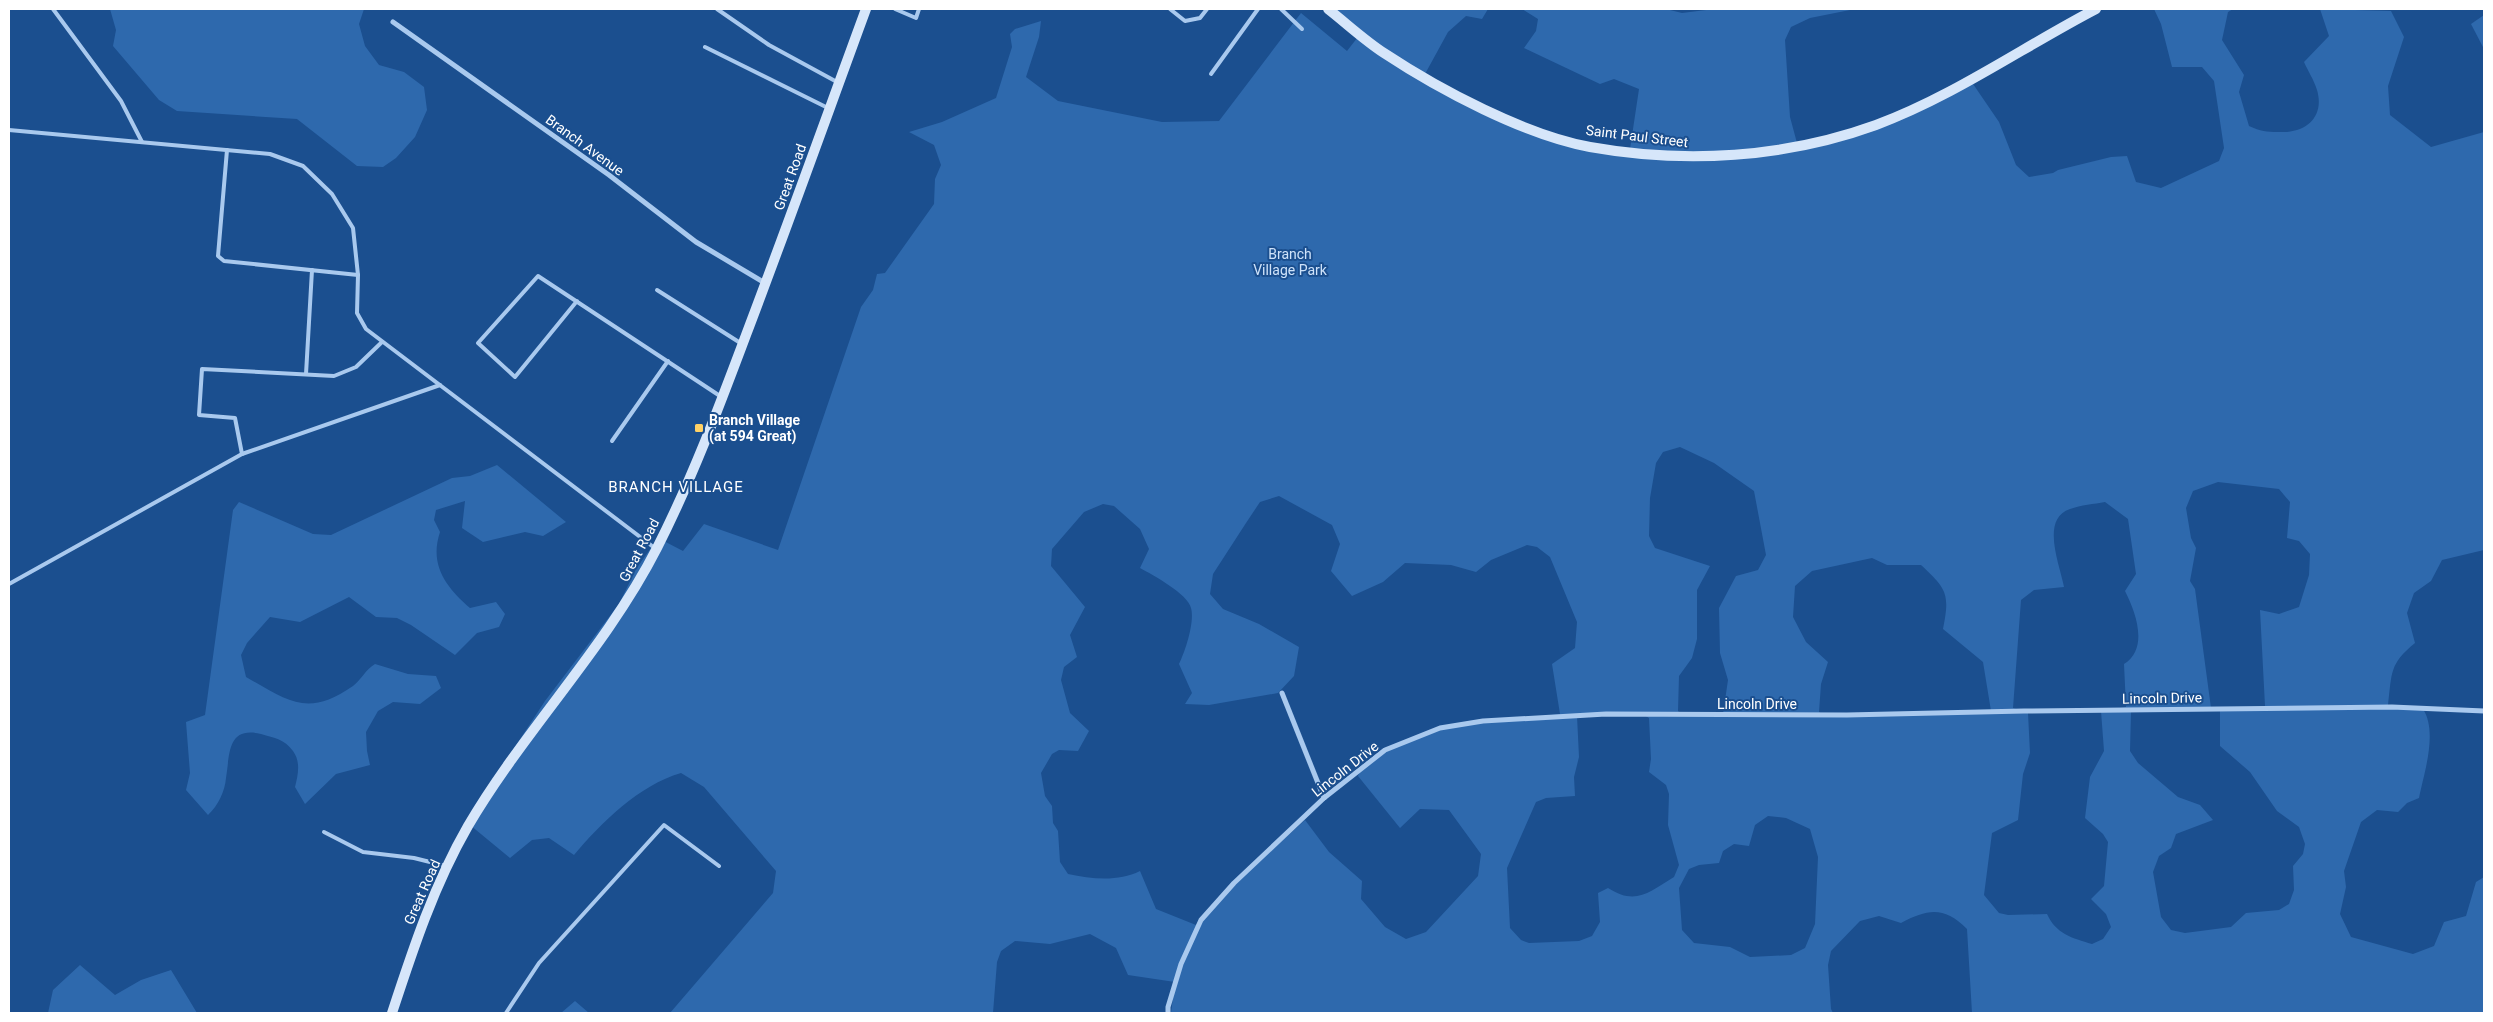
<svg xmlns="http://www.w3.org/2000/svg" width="2493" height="1022" font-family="Roboto,sans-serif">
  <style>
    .green { fill: #2e69ad; fill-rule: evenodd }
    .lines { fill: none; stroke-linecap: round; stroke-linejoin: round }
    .lane { stroke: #a9c9ee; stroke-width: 4 }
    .street { stroke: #a9c9ee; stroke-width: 5 }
    .secondary { stroke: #d6e6fa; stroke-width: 10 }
    .poi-dot { fill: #ffd166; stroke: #1b4f8f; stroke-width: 2 }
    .labels { text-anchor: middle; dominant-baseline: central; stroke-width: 4; stroke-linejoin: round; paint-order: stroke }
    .street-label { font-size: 14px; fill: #fff; stroke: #1b4f8f }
    .park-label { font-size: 14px; fill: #cfe3fa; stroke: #1b4f8f }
    .poi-label { font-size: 14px; font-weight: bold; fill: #fff; stroke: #1b4f8f; text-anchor: start }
    .neighbourhood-label { font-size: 15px; letter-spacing: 1px; fill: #fff; stroke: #1b4f8f }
  </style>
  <rect width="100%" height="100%" fill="#1b4f8f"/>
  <g class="green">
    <polygon points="110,9 364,9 359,24 365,46 379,65 404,72 424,87 427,110 415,137 396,158 383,167 357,166 297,119 177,111 159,100 113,46 116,30"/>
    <path d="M1332,9H1488L1482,19L1466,16L1448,32L1425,74L1495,112L1592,147L1630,149L1639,89L1614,79L1600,84L1524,48L1536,31L1538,19L1522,9H1666L1682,13L1714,9H1855L1810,18L1791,27L1785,40L1790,117L1797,143L1883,124L1971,81L1999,122L2016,165L2029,177L2053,173L2058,170L2111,157L2127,156L2136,182L2161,188L2219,161L2224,148L2214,81L2202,67H2172L2161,24L2154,9H2233L2228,12L2222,40L2244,75L2239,92L2249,126C2264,133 2270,132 2287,132C2310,130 2324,114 2317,90C2314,80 2308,71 2304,62L2329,36L2320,9L2391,11L2404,37L2388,86L2390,115L2431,147L2484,132V550L2442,560L2431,581L2414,593L2407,613L2415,643C2389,664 2392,673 2388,705L2423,709C2438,732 2424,773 2419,798L2407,803L2398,812L2377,810L2361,822L2344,871L2346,887L2340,914L2351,937L2413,954L2434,946L2444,922L2466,916L2476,882L2484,877V1013H1972L1967,929C1944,906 1928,909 1901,923L1879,916L1860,921L1831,951L1828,965L1831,1009L1833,1013H1171L1175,982L1128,975L1116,948L1090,934L1050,944L1015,941L1001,951L997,962L993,1013H670L773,893L776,871L704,787L681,773C639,785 601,823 574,855L549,838L532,840L510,858L470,825L479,802L545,701L619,604L636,569L658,538L683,551L704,524L778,550L861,307L873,290L877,274L885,273L934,204L935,179L941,165L934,145L909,132L942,122L996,98L1012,47L1010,34L1015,29L1041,21L1039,37L1026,77L1058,101L1162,122L1219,121L1301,13L1347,51L1361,33ZM1680,447L1714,463L1754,491L1766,555L1758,570L1736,576L1719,608L1720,653L1728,680L1723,714L1682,715L1678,711L1679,676L1692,658L1697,639V590L1710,566L1655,548L1649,536L1650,498L1656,463L1663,452ZM2218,482L2279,489L2290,502L2287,538L2299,541L2310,554L2309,575L2299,607L2279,614L2260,610L2265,706L2220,710V746L2250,772L2277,811L2299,827L2305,844L2303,854L2293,866L2294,890L2289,904L2279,910L2246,913L2231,927L2185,933L2171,930L2161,917L2153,872L2159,856L2171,848L2176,834L2213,820L2200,805L2178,797L2138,763L2130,751L2131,712L2211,708L2195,589L2190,581L2196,548L2191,538L2186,508L2193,491ZM1279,496L1332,525L1340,544L1331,571L1352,596L1383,582L1405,563L1451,565L1476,572L1491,560L1527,545L1537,547L1550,557L1577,622L1575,648L1552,664L1560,714C1498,722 1425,720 1373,760C1367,765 1361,768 1358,776L1400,828L1420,809L1449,810L1481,854L1478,876L1426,932L1406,939L1385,927L1361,899L1362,881L1329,852L1305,820L1238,881L1196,925L1156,909L1140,871C1118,882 1092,879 1068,874L1060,862L1058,831L1053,823L1052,806L1045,796L1041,773L1052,754L1059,750L1078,751L1089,731L1070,713L1061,680L1064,667L1077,657L1070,635L1085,607L1051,566L1052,549L1084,512L1103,504L1114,506L1140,529L1149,549L1140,568C1153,575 1188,594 1191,608C1195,622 1185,652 1179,664L1192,693L1185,704L1209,705L1278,693L1294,676L1299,647L1259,624L1223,609L1210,594L1213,574L1246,523L1260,502ZM2105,502L2128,519L2136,574L2125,591C2136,613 2149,648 2124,664L2126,707L2101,711L2104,751L2090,777L2085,818L2103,834L2108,842L2104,886L2091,899L2106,914L2111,927L2103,939L2092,944C2072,938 2056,934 2047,914L2008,915L1999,913L1984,895L1992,833L2018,820L2023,774L2030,753L2028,713L2013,708L2021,600L2034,590L2064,587C2060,565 2040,519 2070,509C2081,505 2094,504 2105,502ZM1872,558L1887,565H1921C1947,589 1950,594 1943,629L1983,662L1991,711L1824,715L1819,712L1821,684L1828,662L1806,642L1793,617L1795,586L1812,571ZM1644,715L1649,718L1651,759L1649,772L1666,785L1669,794L1668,825L1679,865L1674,877C1649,892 1636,906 1608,888L1598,893L1600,922L1592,936L1579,941L1529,943L1521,940L1510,928L1507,868L1536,802L1546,798L1575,796L1574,777L1579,757L1577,716ZM1768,816L1786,818L1810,829L1818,857L1815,924L1805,948L1791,955L1750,957L1730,947L1694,943L1682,930L1679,888L1689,869L1699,865L1719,863L1723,851L1734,844L1749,846L1755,825Z"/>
    <polygon points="2484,15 2484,49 2471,24"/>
    <path d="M497,465L566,522L543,536L525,532L483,542L462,528L465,501L436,510L434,520L440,532C429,565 446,587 470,608L496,602L505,614L499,627L477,633L455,655L411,625L397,618L376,617L349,597L300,622L270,617L247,643L241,655L246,677C289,701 307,718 353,686C361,680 366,669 375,664L408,674L436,676L441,688L420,704L393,702L378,711L366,732L367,751L370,765L336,774L305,804L295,787C298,775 301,762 293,751C284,739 275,738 261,734C227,726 230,754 226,778C225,791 218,806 208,815L186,790L190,773L186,722L205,715L233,510L239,502L313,534L331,535L452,478L470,476Z"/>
    <polygon points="80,965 115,995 141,980 171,970 197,1013 48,1013 53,990"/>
    <polygon points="575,1001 589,1013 561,1013"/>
  </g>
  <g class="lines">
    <g class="lane">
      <polyline points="53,9 121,101 142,142"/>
      <polyline points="717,9 769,45 837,82"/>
      <polyline points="895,9 916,18 919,9"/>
      <polyline points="1170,9 1185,21 1200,18 1207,9"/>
      <polyline points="1281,9 1302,29"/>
      <polyline points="705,47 828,108"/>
      <polyline points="1211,74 1258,9"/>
      <polyline points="9,130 270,154 303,166 332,194 353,228 358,275 357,313 366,329 656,549"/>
      <polyline points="227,150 218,256 224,261 358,275"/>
      <polyline points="657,290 742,344"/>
      <polyline points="577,301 515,377 478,343 538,276 720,396"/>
      <polyline points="306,374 312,270"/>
      <polyline points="612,441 668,361"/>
      <polyline points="242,454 235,418 199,415 202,369 334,376 356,367 382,342"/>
      <polyline points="9,584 242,454 440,385"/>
      <polyline points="324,832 363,852 414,858 446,866"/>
      <polyline points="506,1013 539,963 664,825 719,866"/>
    </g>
    <g class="street">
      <polyline points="393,22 609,175 696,242 765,283"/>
      <polyline points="1282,693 1324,798"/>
      <polyline points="1168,1013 1168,1007 1181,964 1201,920 1234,883 1324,798 1385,750 1440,728 1483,721 1606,714 1847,715 2024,711 2392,707 2484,711"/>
    </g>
    <g class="secondary">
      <path d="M1328,9C1346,23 1364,40 1384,53C1440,90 1525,135 1590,147C1685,164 1785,158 1876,125C1954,96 2023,47 2096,9"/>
      <path d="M392,1013C413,949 434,885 468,826C525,729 606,648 657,548C692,479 719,407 746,335C787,227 826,118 866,9"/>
    </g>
  </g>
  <rect class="poi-dot" x="694" y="423" width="10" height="10" rx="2.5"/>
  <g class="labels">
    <g class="street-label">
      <text transform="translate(1637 136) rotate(7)">Saint Paul Street</text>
      <text transform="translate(585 145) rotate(36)">Branch Avenue</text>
      <text transform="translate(790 177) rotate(-70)">Great Road</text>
      <text transform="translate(639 550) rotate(-62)">Great Road</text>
      <text transform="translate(2162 698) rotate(-1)">Lincoln Drive</text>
      <text x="1757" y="704">Lincoln Drive</text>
      <text transform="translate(1345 769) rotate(-38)">Lincoln Drive</text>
      <text transform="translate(422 892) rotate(-66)">Great Road</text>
    </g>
    <g class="park-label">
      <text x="1290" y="254">Branch<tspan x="1290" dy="16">Village Park</tspan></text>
    </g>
    <g class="poi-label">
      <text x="709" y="420">Branch Village<tspan x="709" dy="16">(at 594 Great)</tspan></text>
    </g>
    <g class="neighbourhood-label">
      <text x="676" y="487">BRANCH VILLAGE</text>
    </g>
  </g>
  <rect width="2493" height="1022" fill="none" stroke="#ffffff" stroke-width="20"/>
</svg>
